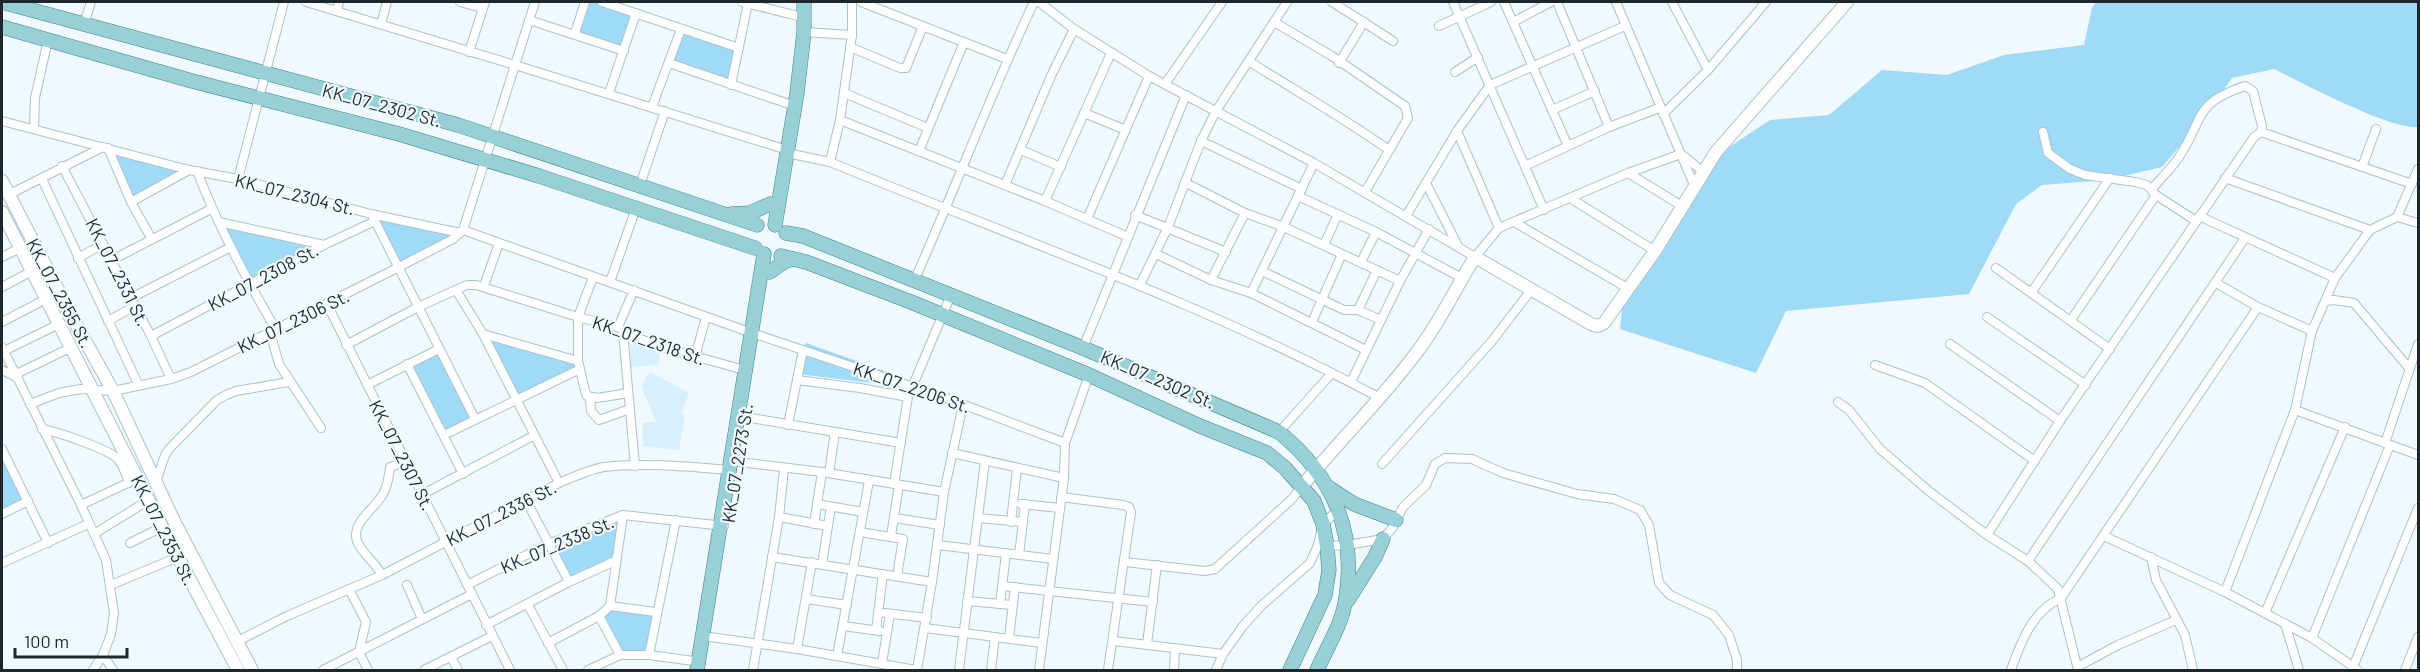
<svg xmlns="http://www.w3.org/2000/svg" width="2420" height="672" font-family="Barlow,sans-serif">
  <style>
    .built { fill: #d6f0fd }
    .green { fill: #9fdaf7 }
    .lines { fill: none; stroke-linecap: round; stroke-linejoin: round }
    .street-casing { stroke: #aac2ce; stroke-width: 10 }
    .secondary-casing { stroke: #aac2ce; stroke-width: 14 }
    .primary-casing { stroke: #40828a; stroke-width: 15 }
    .street { stroke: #fff; stroke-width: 8 }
    .secondary { stroke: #fff; stroke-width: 12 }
    .primary { stroke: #97d1d7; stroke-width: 14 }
    .labels { text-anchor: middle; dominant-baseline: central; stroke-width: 4.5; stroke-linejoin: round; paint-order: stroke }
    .street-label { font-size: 18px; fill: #1e272b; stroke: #f0f9fe }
  </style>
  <rect width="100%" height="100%" fill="#f0f9fe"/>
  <g class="built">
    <polygon points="634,340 660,347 659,365 630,367 630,342"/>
    <polygon points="650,372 689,393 681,414 685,416 679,450 643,446 643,422 657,423 641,386"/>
  </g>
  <g class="green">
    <polygon points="585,2 602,2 636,13 624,51 575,33"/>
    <path d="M2096,2H2418V127C2391,130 2302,83 2274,69L2232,78L2203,119L2162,167L2107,180L2042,185L2016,204L1969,294L1786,311L1756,373L1620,329L1624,288L1708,161L1770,120L1829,115L1882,70L1947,75L2004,55L2084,45L2092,8Z"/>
    <polygon points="681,29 739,48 731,85 669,63"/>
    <polygon points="108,148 189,170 131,202"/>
    <polygon points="371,214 460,233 399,267"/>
    <polygon points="219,222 324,245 250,285"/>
    <polygon points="483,334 578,361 580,369 515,400"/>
    <polygon points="806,343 893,374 912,388 798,374"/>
    <polygon points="439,349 475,419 444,435 407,364"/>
    <polygon points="2,449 28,501 2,514"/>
    <polygon points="623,515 615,561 569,582 548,544"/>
    <polygon points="610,606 656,612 649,655 620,655 599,616"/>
  </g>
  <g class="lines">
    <defs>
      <g id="street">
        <polyline points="306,2 515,65 535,2"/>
        <polyline points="460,2 482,8"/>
        <polyline points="602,2 739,48"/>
        <polyline points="742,2 798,16"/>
        <polyline points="861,2 1007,59"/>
        <polyline points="1039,2 1074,29 1149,76 1314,163 1475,257 1499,228 1628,173 1681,154"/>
        <polyline points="1332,2 1393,41"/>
        <polyline points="1453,2 1544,210"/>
        <polyline points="1504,2 1568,146"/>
        <polyline points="1557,2 1609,127"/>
        <polyline points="1616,2 1694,185"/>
        <polyline points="1672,2 1708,70"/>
        <polyline points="337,11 339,2"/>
        <polyline points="529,20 624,51"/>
        <polyline points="1274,22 1332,56 1405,106 1408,118 1365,192"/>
        <polyline points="1513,22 1551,2"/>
        <polyline points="84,24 91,2"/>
        <polyline points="381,24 387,2"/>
        <polyline points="1439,26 1491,2"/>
        <polyline points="804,32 852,35 840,120 830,162"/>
        <polyline points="575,33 585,2"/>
        <polyline points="852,35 852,2"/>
        <polyline points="850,47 900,68 906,68 923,26"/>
        <polyline points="469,52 485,2"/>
        <path d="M1250,62C1296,91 1344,118 1389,150"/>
        <polyline points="669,63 789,104"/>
        <polyline points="1339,63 1364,22"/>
        <polyline points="1455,72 1478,57"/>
        <polyline points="1165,84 1222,2"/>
        <polyline points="731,85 748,3"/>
        <polyline points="609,93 636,13"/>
        <polyline points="844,93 928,128"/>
        <polyline points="652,107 681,29"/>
        <polyline points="1552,110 1595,91"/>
        <polyline points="1084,113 1126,130"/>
        <polyline points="1663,114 1708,70 1766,2"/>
        <polyline points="840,120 1045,201 1126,236"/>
        <polyline points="2,121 189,170 238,179 371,214 460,233"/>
        <polyline points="34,128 35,98 48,40"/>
        <polyline points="1457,131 1499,228"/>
        <polyline points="2043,132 2048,153 2070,169 2085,175 2135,182 2147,185 2156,195 2196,221"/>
        <polyline points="2261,132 2412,184"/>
        <polyline points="1201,141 1302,189"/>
        <polyline points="108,148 131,202 151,238"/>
        <polyline points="1021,150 1061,167"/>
        <polyline points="919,151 964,42"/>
        <path d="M787,153L830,162C1015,238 1204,303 1380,398"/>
        <polyline points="1684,156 1702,171"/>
        <polyline points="62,166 151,336 171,379"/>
        <polyline points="1525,166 1609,127 1659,108"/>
        <polyline points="2362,167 2376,129"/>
        <path d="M197,171C218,226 245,277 275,328"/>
        <polyline points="1628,173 1682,206"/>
        <polyline points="2225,178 2370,230"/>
        <polyline points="42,179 139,386"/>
        <polyline points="238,179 284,2"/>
        <polyline points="1186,183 1245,213 1284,227 1400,281"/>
        <polyline points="1426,183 1458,246"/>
        <polyline points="640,185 665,111"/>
        <polyline points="1005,185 1051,76 1074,29"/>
        <polyline points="8,195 103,147"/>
        <polyline points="1298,196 1376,232 1462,278"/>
        <polyline points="1570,198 1655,251"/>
        <polyline points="1045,201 1111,53"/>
        <polyline points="131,202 189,170"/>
        <polyline points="1135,215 1226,252"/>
        <polyline points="1406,216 1457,131 1490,85 1625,26"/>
        <polyline points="2199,216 2335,278"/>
        <polyline points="373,217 475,419"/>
        <polyline points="2397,217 2418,169"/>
        <polyline points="1087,219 1149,76"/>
        <polyline points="219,222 324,245"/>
        <polyline points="1514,222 1629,289"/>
        <polyline points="463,230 752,333 946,398 1065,443"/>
        <polyline points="463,230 515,65 781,148"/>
        <polyline points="1324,245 1338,214"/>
        <polyline points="1156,254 1211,280 1251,293 1366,350"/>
        <polyline points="2,257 20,248"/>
        <polyline points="78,258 103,244"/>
        <polyline points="112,260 211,209"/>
        <polyline points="1361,262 1376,232"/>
        <polyline points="1996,268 2110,349"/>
        <polyline points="1262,271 1344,310 1358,310 1381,320"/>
        <polyline points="593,277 578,317 578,361 585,391 587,396 597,398 628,393"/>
        <path d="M915,279C956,187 991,93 1034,2"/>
        <polyline points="1211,280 1245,213"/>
        <polyline points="610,282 636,208"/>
        <polyline points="2216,283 2258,307 2312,331"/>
        <polyline points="1140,285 1168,227 1201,141 1216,111 1287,2"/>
        <polyline points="484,286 499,243"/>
        <polyline points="2,287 32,271"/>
        <polyline points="456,290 483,334 559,483"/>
        <polyline points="1251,293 1314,163"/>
        <polyline points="2031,293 2110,178"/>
        <polyline points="131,298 231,247"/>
        <polyline points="2325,301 2334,300 2354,303 2409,368"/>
        <polyline points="327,304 510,670"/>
        <polyline points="1358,310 1377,270"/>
        <polyline points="1987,317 2086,385"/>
        <polyline points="2071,320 2156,195"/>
        <polyline points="108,321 135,306"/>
        <polyline points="2,322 46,299"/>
        <polyline points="1312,322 1342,254"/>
        <polyline points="618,327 634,290"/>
        <polyline points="270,332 279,364 321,428"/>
        <polyline points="623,332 635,466"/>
        <polyline points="483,334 578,361"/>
        <polyline points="151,336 324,245 375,221"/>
        <polyline points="1950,344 2060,421"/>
        <polyline points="346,345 418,307 467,285 476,285 578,317 618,327 625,333 658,346 748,371"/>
        <polyline points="2,347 81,505 106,560 114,613 111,634 103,655 93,670"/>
        <polyline points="1083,348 1186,95"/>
        <polyline points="4,351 59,324"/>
        <polyline points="695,357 706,317"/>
        <polyline points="407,364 463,474"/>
        <polyline points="1875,365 1925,383 2035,461"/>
        <polyline points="2,370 18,378"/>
        <polyline points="16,374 70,348"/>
        <polyline points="797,380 860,388 908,397"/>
        <polyline points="1351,382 1400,281 1429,229"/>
        <polyline points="367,385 439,349"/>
        <polyline points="590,397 591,411 599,420 630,409"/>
        <polyline points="1838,402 1849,410 1880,449 1930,492 1987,535 2028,561 2058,589 2078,670"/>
        <polyline points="30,404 59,393 81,389 113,391 171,379 191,372 399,267 453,239 463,230"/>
        <polyline points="2295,410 2418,455"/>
        <polyline points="739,416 901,443"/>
        <polyline points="788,425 803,350"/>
        <path d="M42,429C58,432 105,448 117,458C123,464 126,475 129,483"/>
        <polyline points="1279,432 1332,373"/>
        <polyline points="444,435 580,369"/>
        <polyline points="2385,443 2418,344"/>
        <polyline points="2,449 48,543"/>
        <polyline points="952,453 1064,478"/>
        <polyline points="731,461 822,472 944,492"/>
        <polyline points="1382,464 1492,341 1532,289"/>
        <polyline points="829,473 835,432"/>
        <polyline points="156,482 165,455 169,449 217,400 226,395 236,391 289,382"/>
        <polyline points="894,484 908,397 951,295"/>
        <polyline points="423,494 533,436"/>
        <polyline points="1061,497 1123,505 1129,507 1131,512 1108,670"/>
        <polyline points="526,500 569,582"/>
        <polyline points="817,504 863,512"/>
        <polyline points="1021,504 1060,508"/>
        <polyline points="81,505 132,481"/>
        <polyline points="2,514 28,501"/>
        <polyline points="779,517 828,526"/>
        <polyline points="894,518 940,525"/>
        <polyline points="978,518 1023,522"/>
        <polyline points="1011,522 1017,468"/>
        <polyline points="814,524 822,472"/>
        <polyline points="860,532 903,539 897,576"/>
        <polyline points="94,534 149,500"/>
        <path d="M1987,535L2060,421L2254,137L2261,132L2262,126L2253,91L2245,86C2192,104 2205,118 2179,157C2171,169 2160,179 2152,189"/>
        <polyline points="891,536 899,485"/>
        <polyline points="2104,536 2225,592 2312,638 2358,670"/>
        <polyline points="130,543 162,527"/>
        <polyline points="938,545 1053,559"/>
        <polyline points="1327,546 1347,545 1383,539 1393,527 1403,507 1426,485 1435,464 1445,458 1472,459 1503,473 1577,494 1614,499 1640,510 1649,525 1659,583 1670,595 1713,615 1729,635 1737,660 1737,670"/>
        <polyline points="1019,555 1025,504"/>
        <polyline points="772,557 932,582"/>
        <polyline points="2151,557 2156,580 2185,635 2193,670"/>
        <polyline points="2028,561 2245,238"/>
        <polyline points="1125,562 1205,571 1215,569 1292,499 1303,485"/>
        <polyline points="2,563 88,524"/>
        <polyline points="822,564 831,507"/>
        <path d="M382,575C375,562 362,554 357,541C351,522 375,509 383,494C388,486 389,476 390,467L406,462"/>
        <polyline points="111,585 178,557"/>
        <polyline points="407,585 422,619"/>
        <polyline points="467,585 548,544 623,515 724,526"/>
        <polyline points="1002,586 1153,602"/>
        <polyline points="349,589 366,622 359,652"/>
        <polyline points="2225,592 2295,410 2312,331 2335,278 2370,230 2397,217 2418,223"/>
        <polyline points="806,599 847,605"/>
        <polyline points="967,601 1012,605"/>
        <polyline points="1000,604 1006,553"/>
        <polyline points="528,605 563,670"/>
        <polyline points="610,606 623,515"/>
        <polyline points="885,613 927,618"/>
        <polyline points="2265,613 2345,427"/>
        <polyline points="599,616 620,655"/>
        <polyline points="2285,624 2299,670"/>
        <polyline points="486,625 569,582 615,561"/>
        <polyline points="843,626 880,631"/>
        <polyline points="925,628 1042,643"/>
        <polyline points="876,630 883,574"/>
        <polyline points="703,636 797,649 916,670"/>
        <polyline points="1009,638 1015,587"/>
        <polyline points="2312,638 2390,445"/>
        <path d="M238,641L287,616L382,575L559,483C573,477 588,470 604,467C641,462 693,467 731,470"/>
        <polyline points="1114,641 1223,654"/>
        <polyline points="548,643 599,616 610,606 656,612"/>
        <polyline points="1147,644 1157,565"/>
        <polyline points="797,649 812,562"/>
        <polyline points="359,652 368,670"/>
        <polyline points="103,655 113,670"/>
        <polyline points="649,655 676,520"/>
        <polyline points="837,656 869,481"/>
        <polyline points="451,657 458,670"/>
        <polyline points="882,663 890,614"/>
        <polyline points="2079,666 2118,645 2176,620"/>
        <polyline points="2353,667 2418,508"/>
        <polyline points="323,670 472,594"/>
        <polyline points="424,670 492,636"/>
        <polyline points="588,670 620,655 649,655 701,662"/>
        <polyline points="753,670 779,517 784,469 787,468"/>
        <polyline points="917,670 932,582 944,492 963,405"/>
        <polyline points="959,670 985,461"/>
        <polyline points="991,670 995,637"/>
        <polyline points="1039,670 1064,478 1065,443 1089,375"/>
        <polyline points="1174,670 1175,649"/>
        <polyline points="1216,670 1223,654 1243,626 1261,606 1310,563 1318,545 1323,524 1339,509"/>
        <path d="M2011,670C2021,642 2032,611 2061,598L2258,307"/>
        <polyline points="2405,670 2418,637"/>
      </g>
      <g id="secondary">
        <polyline points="2,181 72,317 113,391 175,523 252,670"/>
        <polyline points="2,212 162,527 238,670"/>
        <path d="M1303,485C1340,440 1382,399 1417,352C1440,322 1455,289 1475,257L1591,324L1598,326L1604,323L1655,251L1716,152L1847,2"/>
      </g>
      <g id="primary">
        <polyline points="2,2 458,125 757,225"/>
        <polyline points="2,27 192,81 399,134 539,176 755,248"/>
        <polyline points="731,214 750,213 770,204"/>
        <polyline points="775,225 797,93 804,32 804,2"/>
        <path d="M786,233L803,236L1083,348L1279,432C1333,476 1358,533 1345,603C1341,626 1326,649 1317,670"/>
        <polyline points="781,256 806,262 911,302 1089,375 1200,426 1267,453 1285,468 1314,501 1323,524 1327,546 1329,570 1325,595 1290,670"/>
        <polyline points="770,272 784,262 793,259"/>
        <polyline points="1328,487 1354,504 1396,520"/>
        <polyline points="1348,600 1375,557 1383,539"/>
        <polyline points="697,670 764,254"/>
      </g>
    </defs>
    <use href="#street" class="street-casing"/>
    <use href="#secondary" class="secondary-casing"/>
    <use href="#primary" class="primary-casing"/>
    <use href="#street" class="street"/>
    <use href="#secondary" class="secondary"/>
    <use href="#primary" class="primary"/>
  </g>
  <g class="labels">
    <g class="street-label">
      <text transform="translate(382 105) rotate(15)">KK_07_2302 St.</text>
      <text transform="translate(295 194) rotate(14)">KK_07_2304 St.</text>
      <text transform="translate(118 272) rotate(63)">KK_07_2331 St.</text>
      <text transform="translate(263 277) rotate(-28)">KK_07_2308 St.</text>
      <text transform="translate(60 293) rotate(62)">KK_07_2355 St.</text>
      <text transform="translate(293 321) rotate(-26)">KK_07_2306 St.</text>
      <text transform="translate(649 340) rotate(19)">KK_07_2318 St.</text>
      <text transform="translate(1158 379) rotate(23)">KK_07_2302 St.</text>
      <text transform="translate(912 387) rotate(19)">KK_07_2206 St.</text>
      <text transform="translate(402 455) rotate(63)">KK_07_2307 St.</text>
      <text transform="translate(737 463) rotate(-81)">KK_07_2273 St.</text>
      <text transform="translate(501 513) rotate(-27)">KK_07_2336 St.</text>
      <text transform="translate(164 530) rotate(63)">KK_07_2353 St.</text>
      <text transform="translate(557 544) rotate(-23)">KK_07_2338 St.</text>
    </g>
  </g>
  <rect width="2420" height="672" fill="none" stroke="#1e272b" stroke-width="6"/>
  <path d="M15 648v9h112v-9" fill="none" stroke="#1e272b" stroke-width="3"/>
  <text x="24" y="648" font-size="18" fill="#1e272b" stroke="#f0f9fe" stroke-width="4.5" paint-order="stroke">100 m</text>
</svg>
